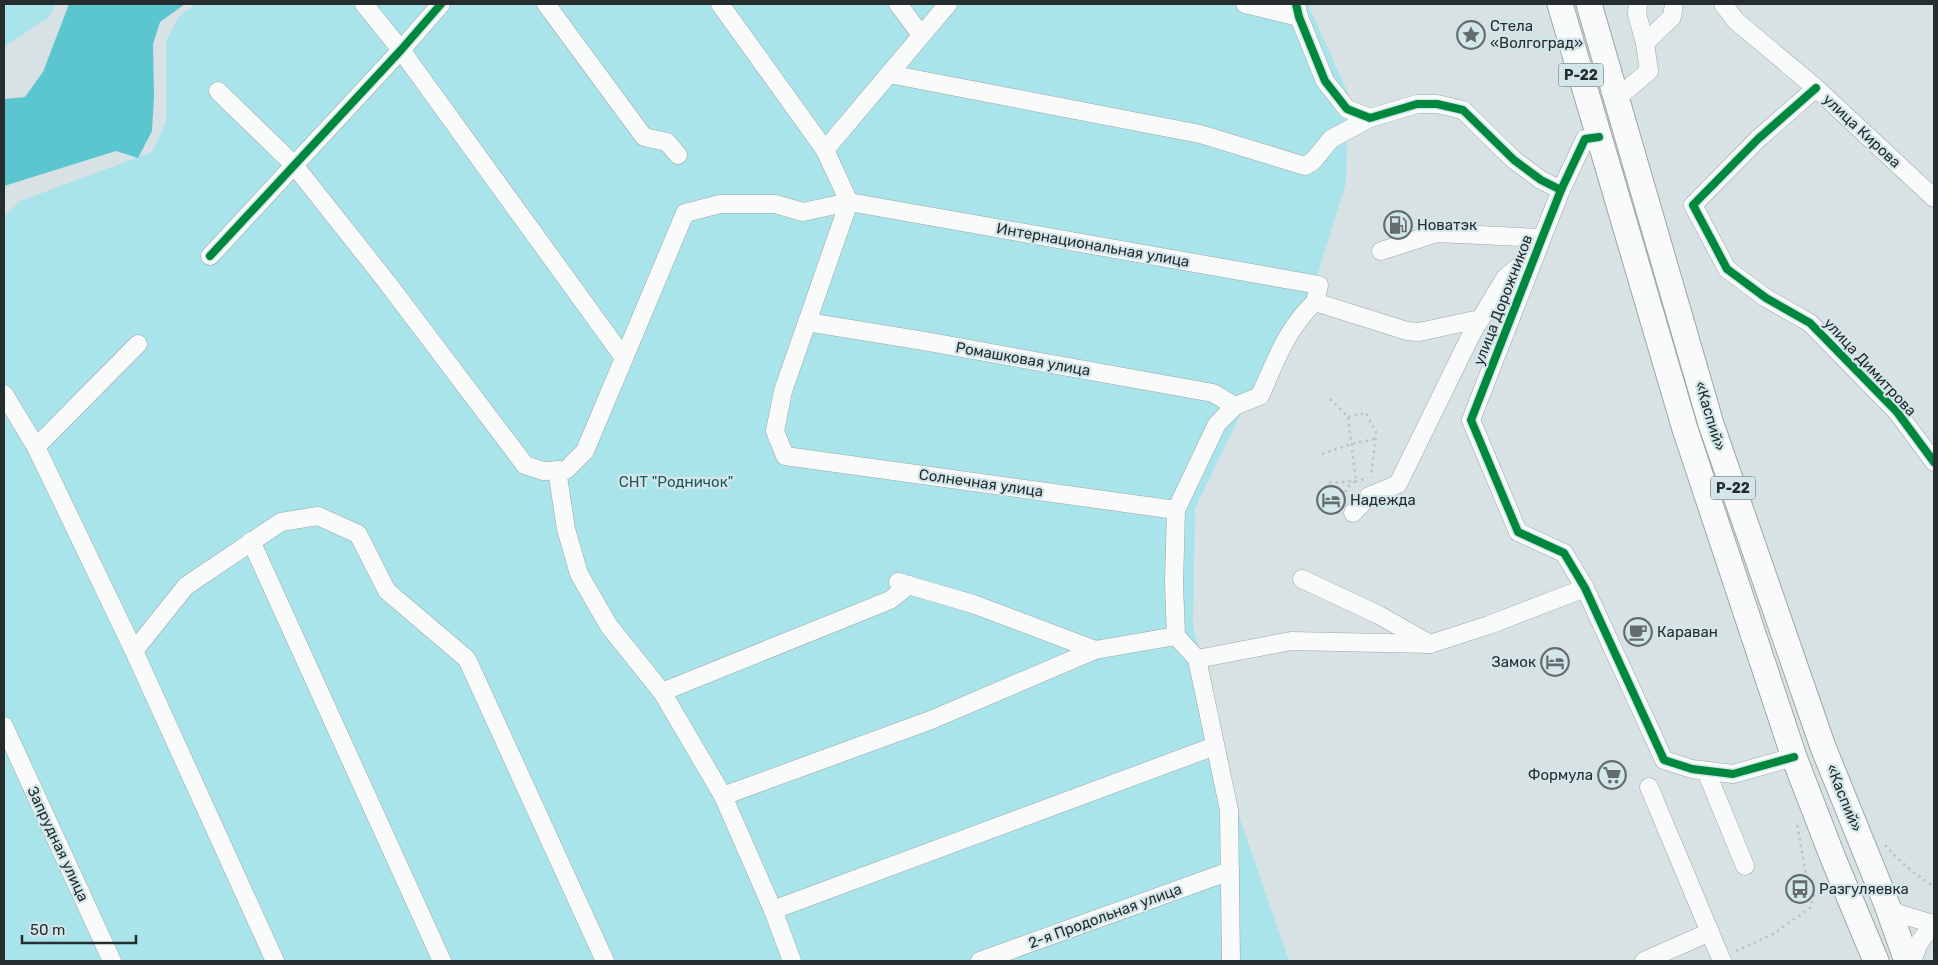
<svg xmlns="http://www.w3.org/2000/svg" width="1938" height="965" font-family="Rubik,sans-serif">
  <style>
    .green { fill: #a9e4eb }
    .water { fill: #5bc6d0 }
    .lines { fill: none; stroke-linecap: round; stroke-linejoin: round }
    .minor-casing { stroke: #9ea6a8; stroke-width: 19 }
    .highway-casing { stroke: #9ea6a8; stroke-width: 27 }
    .path { stroke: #bfc2c4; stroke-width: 2.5; stroke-dasharray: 2.5 4; stroke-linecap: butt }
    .minor { stroke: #f9fbfb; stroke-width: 18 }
    .highway { stroke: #f9fbfb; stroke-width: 25 }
    .cycleway-casing { stroke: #d3e6e9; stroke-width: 11 }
    .cycleway { stroke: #00873e; stroke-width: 8 }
    .labels { text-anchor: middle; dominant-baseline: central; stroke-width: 4.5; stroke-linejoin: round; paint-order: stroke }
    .shield { fill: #d3e6e9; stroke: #5a6466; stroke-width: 1 }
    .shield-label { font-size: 14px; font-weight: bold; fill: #262d2e }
    .poi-label { font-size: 15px; fill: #262d2e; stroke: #d3e6e9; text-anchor: start }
    .street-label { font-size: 15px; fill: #262d2e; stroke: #d3e6e9 }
    .park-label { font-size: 15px; fill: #1e575d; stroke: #d3e6e9 }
  </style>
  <rect width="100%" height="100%" fill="#d8e2e4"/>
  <g class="green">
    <polygon points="4,4 56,4 49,17 4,47"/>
    <polygon points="196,4 1308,4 1348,93 1346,183 1306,311 1248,399 1195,508 1193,625 1241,822 1289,961 4,961 4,217 20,201 152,152 166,122 166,41 179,16"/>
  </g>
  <polygon class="water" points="69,4 185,4 160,22 153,44 154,97 152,131 138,158 116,151 4,186 4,99 25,97 43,72"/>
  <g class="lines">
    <defs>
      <g id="minor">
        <polyline points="364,4 401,50 624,358"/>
        <polyline points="546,4 644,137 667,142 678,155"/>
        <polyline points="720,4 825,150"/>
        <polyline points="898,4 921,35"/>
        <polyline points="948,4 825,150 849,202 783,391 775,431 785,456 1176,510"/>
        <polyline points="1245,4 1299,17"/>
        <polyline points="1296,4 1299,17 1325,81 1347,109 1370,118 1417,104 1437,104 1463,110 1514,160 1541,180 1561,190"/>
        <polyline points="1638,4 1637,14 1645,43"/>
        <polyline points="1723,4 1736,21 1816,88 1934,198"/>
        <polyline points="889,74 1200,134 1305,166 1313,161 1331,139 1370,118"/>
        <polyline points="1816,88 1758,139 1693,205 1727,269 1766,298 1810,323 1897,412 1934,462"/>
        <polyline points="218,91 294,165 386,281 525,465 543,471 566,470 585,451 685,213 720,204 775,204 803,212 849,202 1319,285 1315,302"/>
        <polyline points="1617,98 1649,71 1645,43 1672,17 1674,4"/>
        <polyline points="1599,137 1585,139 1561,190 1542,238 1471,420 1518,532 1564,553 1585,588 1664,760 1692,769 1733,774 1794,757"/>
        <polyline points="1381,251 1437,233 1542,238"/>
        <polyline points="210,256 401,50 441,4"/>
        <polyline points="1315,302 1407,331 1419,332 1480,319"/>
        <polyline points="807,322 924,341 1213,393 1235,406"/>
        <polyline points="4,394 36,447 134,651 275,961"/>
        <polyline points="36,447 138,344"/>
        <polyline points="557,470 566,529 579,574 609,626 662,692 723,796 773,910 792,961"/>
        <polyline points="1353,513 1369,496 1398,484 1471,335 1505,278 1536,252"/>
        <polyline points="251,541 442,961"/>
        <polyline points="1302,579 1379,615 1430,644 1489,625 1585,588"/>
        <polyline points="898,582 973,604 1095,650 1176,636"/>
        <polyline points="134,651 186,586 281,522 318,516 358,534 387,591 467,659 605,961"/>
        <polyline points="1197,659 1291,641 1430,644"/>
        <polyline points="662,692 890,600 909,585"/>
        <polyline points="4,726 112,961"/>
        <polyline points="1706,771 1745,866"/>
        <polyline points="1649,787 1722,961"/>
        <polyline points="723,796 931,720 1095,650"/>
        <polyline points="1887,905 1897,913 1933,924"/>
        <polyline points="773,910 1215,746"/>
        <polyline points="980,961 1230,871"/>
        <path d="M1231,961L1229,810L1197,659L1176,636L1174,583L1176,510L1217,424L1235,406L1260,396C1275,362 1287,328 1315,302"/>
        <polyline points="1644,961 1710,932"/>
        <polyline points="1912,961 1919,943 1934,923"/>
      </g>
      <g id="highway">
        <polyline points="1560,4 1685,429 1794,757 1833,858 1876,961"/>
        <polyline points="1589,4 1711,424 1823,747 1887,905 1907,961"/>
      </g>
    </defs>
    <use href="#minor" class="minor-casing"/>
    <use href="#highway" class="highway-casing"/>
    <g class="path">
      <polyline points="1330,399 1348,417 1356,481 1346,488 1345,497"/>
      <polyline points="1348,417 1366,413 1376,432 1371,477"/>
      <polyline points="1322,454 1351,444 1375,439"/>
      <polyline points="1329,483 1356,481 1368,478"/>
      <path d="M1885,845C1900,862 1915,875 1934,886"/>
      <polyline points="1736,951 1773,934 1810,908 1814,895 1805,870 1797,823"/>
    </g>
    <use href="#minor" class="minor"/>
    <use href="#highway" class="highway"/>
    <defs>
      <g id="cycleway">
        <polyline points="1296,4 1299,17 1325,81 1347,109 1370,118 1417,104 1437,104 1463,110 1514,160 1541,180 1561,190"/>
        <polyline points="1816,88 1758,139 1693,205 1727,269 1766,298 1810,323 1897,412 1934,462"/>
        <polyline points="1599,137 1585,139 1561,190 1542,238 1471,420 1518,532 1564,553 1585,588 1664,760 1692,769 1733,774 1794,757"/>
        <polyline points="210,256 401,50 441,4"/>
      </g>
    </defs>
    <use href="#cycleway" class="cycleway-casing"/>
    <use href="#cycleway" class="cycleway"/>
  </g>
  <defs>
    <symbol id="sight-ring" viewBox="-11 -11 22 22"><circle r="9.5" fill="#d3e6e9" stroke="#646c6e" stroke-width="1.5"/><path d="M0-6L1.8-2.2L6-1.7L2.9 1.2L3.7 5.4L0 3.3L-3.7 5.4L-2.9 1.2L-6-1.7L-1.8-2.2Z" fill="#646c6e"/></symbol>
    <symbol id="fuel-ring" viewBox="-11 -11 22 22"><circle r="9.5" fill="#d3e6e9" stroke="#646c6e" stroke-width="1.5"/><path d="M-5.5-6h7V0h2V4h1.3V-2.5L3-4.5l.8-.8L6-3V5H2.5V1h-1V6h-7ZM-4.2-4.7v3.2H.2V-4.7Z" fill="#646c6e"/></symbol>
    <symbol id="hotel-ring" viewBox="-11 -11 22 22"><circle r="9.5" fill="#d3e6e9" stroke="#646c6e" stroke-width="1.5"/><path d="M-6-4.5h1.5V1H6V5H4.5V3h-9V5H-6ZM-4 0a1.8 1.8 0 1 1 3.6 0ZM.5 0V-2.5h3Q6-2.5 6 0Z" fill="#646c6e"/></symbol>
    <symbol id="cafe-ring" viewBox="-11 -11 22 22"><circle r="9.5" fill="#d3e6e9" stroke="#646c6e" stroke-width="1.5"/><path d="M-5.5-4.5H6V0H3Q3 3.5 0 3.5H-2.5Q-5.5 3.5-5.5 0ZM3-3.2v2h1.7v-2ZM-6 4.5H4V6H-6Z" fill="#646c6e"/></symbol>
    <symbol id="supermarket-ring" viewBox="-11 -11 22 22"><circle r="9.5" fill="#d3e6e9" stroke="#646c6e" stroke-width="1.5"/><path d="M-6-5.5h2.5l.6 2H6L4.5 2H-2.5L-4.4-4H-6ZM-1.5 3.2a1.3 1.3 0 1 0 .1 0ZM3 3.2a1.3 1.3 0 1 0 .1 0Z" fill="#646c6e"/></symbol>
    <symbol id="bus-ring" viewBox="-11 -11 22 22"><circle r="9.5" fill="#d3e6e9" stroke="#646c6e" stroke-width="1.5"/><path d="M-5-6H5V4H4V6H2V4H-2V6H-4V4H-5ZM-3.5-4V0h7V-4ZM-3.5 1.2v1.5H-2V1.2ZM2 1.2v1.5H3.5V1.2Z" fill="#646c6e"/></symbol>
  </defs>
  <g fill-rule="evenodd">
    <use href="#sight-ring" x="1455" y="19" width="32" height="32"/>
    <use href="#fuel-ring" x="1382" y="209" width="32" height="32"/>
    <use href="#hotel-ring" x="1315" y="484" width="32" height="32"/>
    <use href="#cafe-ring" x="1622" y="616" width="32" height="32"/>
    <use href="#hotel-ring" x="1539" y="646" width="32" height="32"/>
    <use href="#supermarket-ring" x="1596" y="759" width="32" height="32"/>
    <use href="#bus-ring" x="1784" y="873" width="32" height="32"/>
  </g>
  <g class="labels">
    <g class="shield">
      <rect x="1558.5" y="63.5" width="45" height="23" rx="4"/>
      <rect x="1710.5" y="476.5" width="45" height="23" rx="4"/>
    </g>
    <g class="shield-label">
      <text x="1581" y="75">Р-22</text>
      <text x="1733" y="488">Р-22</text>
    </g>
    <g class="poi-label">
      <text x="1490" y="26">Стела<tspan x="1490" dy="17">«Волгоград»</tspan></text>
      <text x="1417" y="225">Новатэк</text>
      <text x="1350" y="500">Надежда</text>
      <text x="1657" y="632">Караван</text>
      <text x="1536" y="662" text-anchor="end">Замок</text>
      <text x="1593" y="775" text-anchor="end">Формула</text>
      <text x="1819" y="889">Разгуляевка</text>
    </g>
    <g class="street-label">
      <text transform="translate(1862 131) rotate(43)">улица Кирова</text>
      <text transform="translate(1093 245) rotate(10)">Интернациональная улица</text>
      <text transform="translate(1503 300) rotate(-69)">улица Дорожников</text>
      <text transform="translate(1023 359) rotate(10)">Ромашковая улица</text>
      <text transform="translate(1870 367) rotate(47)">улица Димитрова</text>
      <text transform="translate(1710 416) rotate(73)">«Каспий»</text>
      <text transform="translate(981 483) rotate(8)">Солнечная улица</text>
      <text transform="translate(1844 798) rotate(68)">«Каспий»</text>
      <text transform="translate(58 844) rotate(65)">Запрудная улица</text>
      <text transform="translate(1105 916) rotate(-20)">2-я Продольная улица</text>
    </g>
    <g class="park-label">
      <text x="676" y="482">СНТ "Родничок"</text>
    </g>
  </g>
  <rect width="1938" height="965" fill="none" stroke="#262d2e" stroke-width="10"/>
  <path d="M22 935v8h114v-8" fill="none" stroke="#262d2e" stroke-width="2.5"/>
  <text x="30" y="935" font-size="15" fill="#262d2e" stroke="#d3e6e9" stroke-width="4" paint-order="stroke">50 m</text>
</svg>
